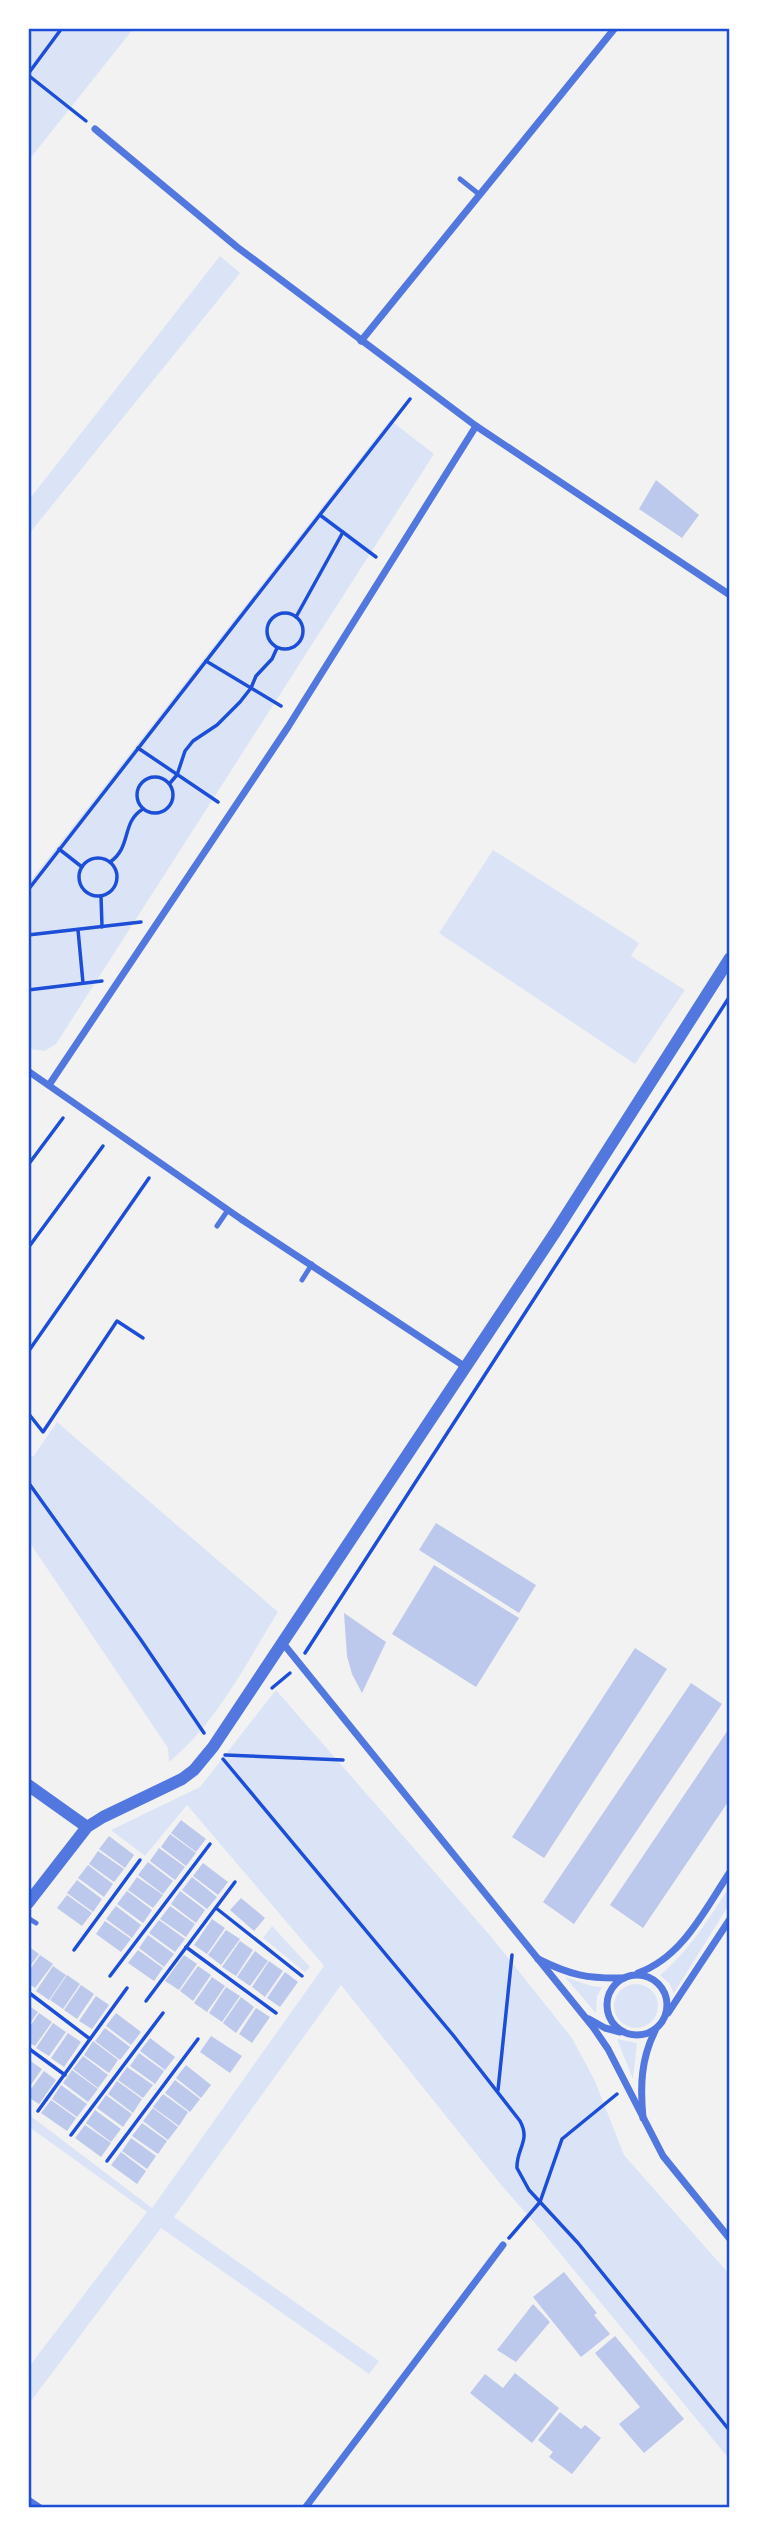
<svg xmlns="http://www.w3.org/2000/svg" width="758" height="2536" font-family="Quicksand,sans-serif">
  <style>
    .green { fill: #dbe4f7 }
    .building { fill: #bdc9ec }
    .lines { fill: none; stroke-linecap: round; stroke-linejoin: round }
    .path { stroke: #1d4ed8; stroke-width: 3.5 }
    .service { stroke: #5277de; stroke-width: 5 }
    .minor { stroke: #5277de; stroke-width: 7 }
    .tertiary { stroke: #5277de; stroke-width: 12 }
    .neatline { fill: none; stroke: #1d4ed8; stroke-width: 2.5 }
  </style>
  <rect width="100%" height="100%" fill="#f2f2f2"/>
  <g class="green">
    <polygon points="28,28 134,28 28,161"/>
    <polygon points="220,256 240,273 28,535 28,501"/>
    <polygon points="390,420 434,454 56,1044 45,1051 30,1049 28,1047 28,884"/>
    <polygon points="493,850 639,943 631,956 685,990 635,1064 439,933"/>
    <path d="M57,1422L278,1612C246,1663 217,1723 169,1762L168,1748L28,1540V1451L33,1457Z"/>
    <polygon points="276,1690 493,1939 572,2038 595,2081 624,2155 730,2275 730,2460 541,2230 502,2186 341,1985 174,2217 379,2361 369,2374 161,2228 28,2405 28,2368 147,2212 28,2126 28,2114 152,2208 324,1966 187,1805 145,1856 111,1830 200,1787"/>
    <path d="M730,1886V1903L674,1993L669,1983L660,1975C690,1950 709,1918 730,1886Z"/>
    <polygon points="272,1926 310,1967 305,1972 263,1938"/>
    <polygon points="565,1977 591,1986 602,1987 597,1996 596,2013"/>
    <circle cx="636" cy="2006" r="22"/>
    <polygon points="617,2039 637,2043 633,2079"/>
  </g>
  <g class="building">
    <polygon points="656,480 699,515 682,538 639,509"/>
    <polygon points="436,1523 536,1585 519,1613 419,1550"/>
    <polygon points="434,1565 519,1618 476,1687 392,1634"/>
    <polygon points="344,1613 386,1642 362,1693 352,1674 347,1656"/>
    <polygon points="635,1648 667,1669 544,1858 512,1837"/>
    <polygon points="691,1683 722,1704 574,1924 543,1902"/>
    <polygon points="730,1727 730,1799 643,1928 610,1905"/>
    <polygon points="181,1820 206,1839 196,1852 171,1833"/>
    <polygon points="170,1834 196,1853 186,1866 161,1847"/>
    <polygon points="109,1836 134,1855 125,1868 99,1849"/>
    <polygon points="159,1848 185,1867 175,1880 150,1861"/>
    <polygon points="98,1851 124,1869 114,1882 89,1864"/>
    <polygon points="148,1862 173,1881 163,1894 138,1875"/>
    <polygon points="203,1863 228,1882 218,1895 193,1876"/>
    <polygon points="88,1865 113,1884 104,1897 78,1878"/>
    <polygon points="137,1877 163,1895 153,1908 128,1890"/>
    <polygon points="192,1877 217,1897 207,1909 182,1890"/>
    <polygon points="77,1880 102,1899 93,1912 67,1893"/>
    <polygon points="127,1891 152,1910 143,1923 117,1904"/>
    <polygon points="180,1891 205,1910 196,1923 171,1904"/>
    <polygon points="67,1895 92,1913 82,1926 57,1908"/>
    <polygon points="241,1898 265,1918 254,1931 230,1910"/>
    <polygon points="116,1906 141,1925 132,1938 106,1919"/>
    <polygon points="170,1906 195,1924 186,1937 160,1919"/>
    <polygon points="212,1919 225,1928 207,1954 194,1945"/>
    <polygon points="159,1920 185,1939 175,1952 149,1933"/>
    <polygon points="105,1921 131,1939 121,1952 96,1934"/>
    <polygon points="226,1930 240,1939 221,1965 208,1955"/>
    <polygon points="148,1935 174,1954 164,1967 139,1948"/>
    <polygon points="240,1941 253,1950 236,1976 222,1967"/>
    <polygon points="28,1946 39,1954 28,1969"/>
    <polygon points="138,1950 163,1968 154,1981 128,1963"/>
    <polygon points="255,1951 268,1961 250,1986 237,1977"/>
    <polygon points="40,1955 53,1964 35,1988 28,1983 28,1972"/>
    <polygon points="184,1955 197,1964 179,1990 165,1981"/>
    <polygon points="269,1961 283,1971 265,1997 252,1987"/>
    <polygon points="53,1966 66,1975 49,2000 36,1991"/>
    <polygon points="198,1966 211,1975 193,2001 180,1991"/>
    <polygon points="285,1972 298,1982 280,2007 267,1998"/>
    <polygon points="67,1975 80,1984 63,2009 50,2000"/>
    <polygon points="212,1977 225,1986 207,2012 194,2003"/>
    <polygon points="81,1985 94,1994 77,2019 64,2010"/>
    <polygon points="226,1987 240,1996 222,2022 209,2013"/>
    <polygon points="96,1996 109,2005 92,2029 79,2021"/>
    <polygon points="241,1997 254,2007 236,2033 223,2023"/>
    <polygon points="28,2005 38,2012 28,2026"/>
    <polygon points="256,2008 270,2017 252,2043 239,2034"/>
    <polygon points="39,2013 52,2022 35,2046 28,2042 28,2029"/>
    <polygon points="116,2013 141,2032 131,2045 106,2026"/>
    <polygon points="53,2023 66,2032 49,2056 36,2048"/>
    <polygon points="105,2028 130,2047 120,2060 95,2041"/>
    <polygon points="68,2033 81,2042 64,2067 51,2058"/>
    <polygon points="211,2036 242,2056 230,2073 200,2052"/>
    <polygon points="150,2038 175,2057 165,2070 140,2051"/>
    <polygon points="93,2041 118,2060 109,2073 84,2055"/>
    <polygon points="139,2053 164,2071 155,2084 130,2066"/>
    <polygon points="83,2056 108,2075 98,2088 73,2069"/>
    <polygon points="29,2060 42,2069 28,2089 28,2062"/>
    <polygon points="186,2065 211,2085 201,2098 176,2078"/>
    <polygon points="127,2067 153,2085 143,2098 118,2080"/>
    <polygon points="72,2070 98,2089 88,2102 63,2083"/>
    <polygon points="44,2071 56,2080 39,2104 28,2097 28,2093"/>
    <polygon points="175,2080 200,2099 190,2112 165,2093"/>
    <polygon points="117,2081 142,2099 133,2113 108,2094"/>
    <polygon points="61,2085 87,2104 77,2117 52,2099"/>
    <polygon points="163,2094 188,2112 179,2126 153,2107"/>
    <polygon points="106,2095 132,2114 123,2127 97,2108"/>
    <polygon points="51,2100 76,2118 67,2131 41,2113"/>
    <polygon points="153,2108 178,2127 168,2140 143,2121"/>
    <polygon points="95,2110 121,2129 111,2142 86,2123"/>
    <polygon points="142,2123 167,2141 158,2154 132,2136"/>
    <polygon points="85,2125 111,2143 101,2157 75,2138"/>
    <polygon points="131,2138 156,2156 147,2169 122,2151"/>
    <polygon points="121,2152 146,2171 137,2184 111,2165"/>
    <polygon points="564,2272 597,2313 594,2315 610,2334 581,2357 533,2297"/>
    <polygon points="533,2304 550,2322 516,2362 497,2350"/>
    <polygon points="615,2336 684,2419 644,2453 619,2424 640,2407 595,2353"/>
    <polygon points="515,2373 559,2408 532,2443 470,2393 485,2374 503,2388"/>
    <polygon points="560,2412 581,2429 585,2425 601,2438 572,2474 549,2457 553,2452 538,2440"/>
  </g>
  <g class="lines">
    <g class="path">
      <polyline points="28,74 62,28"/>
      <polyline points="28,75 86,121"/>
      <polyline points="320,515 376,557"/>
      <circle cx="285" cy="631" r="18"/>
      <polyline points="296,617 343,532"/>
      <polyline points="206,661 281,706"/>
      <polyline points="138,748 218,802"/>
      <circle cx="155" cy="795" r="18"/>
      <polyline points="170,783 177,775 185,751 193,741 217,725 240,702 251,688 256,676 272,659 277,648"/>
      <polyline points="59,849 82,867"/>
      <circle cx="98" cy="877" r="19"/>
      <path d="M110,862C132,847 121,822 143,809"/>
      <polyline points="28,890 410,399"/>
      <polyline points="101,896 102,927"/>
      <polyline points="78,930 83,983"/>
      <polyline points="28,935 141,922"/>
      <polyline points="28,990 102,981"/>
      <polyline points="28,1165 63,1118"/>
      <polyline points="28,1248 103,1146"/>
      <polyline points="28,1352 149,1178"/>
      <polyline points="28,1413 43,1432 117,1321 143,1338"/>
      <polyline points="28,1482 141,1640 204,1733"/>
      <polyline points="305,1653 730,996"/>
      <polyline points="272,1688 290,1673"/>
      <polyline points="225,1755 343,1760"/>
      <path d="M223,1759L453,2035L520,2121C531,2141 516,2149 517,2168L529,2190L578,2243L730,2431"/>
      <polyline points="216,1908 302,1976"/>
      <polyline points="186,1947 276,2013"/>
      <polyline points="74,1950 140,1860"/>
      <polyline points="110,1976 210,1844"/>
      <polyline points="28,1992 90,2039"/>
      <polyline points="146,2001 235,1882"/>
      <polyline points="28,2048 65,2075"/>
      <polyline points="498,2090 512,1955"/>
      <polyline points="38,2111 127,1988"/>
      <polyline points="71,2135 163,2013"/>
      <polyline points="107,2161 198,2039"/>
      <polyline points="509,2238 540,2202 562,2139 617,2094"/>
    </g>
    <g class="service">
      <polyline points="460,179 480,195"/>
      <polyline points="217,1226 228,1210"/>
      <polyline points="302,1280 312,1264"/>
      <polyline points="28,1918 36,1923"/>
    </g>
    <g class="minor">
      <polyline points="95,129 237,247 476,426 730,595"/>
      <polyline points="361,341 615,28"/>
      <polyline points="28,1071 241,1219 464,1366"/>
      <polyline points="49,1085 288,727 476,426"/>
      <polyline points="282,1642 593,2027 608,2049 663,2156 730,2239"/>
      <path d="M538,1959C570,1975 588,1979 624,1978"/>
      <path d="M638,1973C683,1957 705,1909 730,1872"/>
      <circle cx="637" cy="2005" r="30"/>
      <polyline points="668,2013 730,1919"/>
      <polyline points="589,2019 605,2028 620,2032"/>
      <path d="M643,2118C640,2086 641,2059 655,2031"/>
      <polyline points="28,2500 40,2508"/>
      <polyline points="305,2508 503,2245"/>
    </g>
    <g class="tertiary">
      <polyline points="28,1785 87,1827"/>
      <polyline points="28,1903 87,1827 103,1817 182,1779 194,1770 213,1747 556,1231 730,958"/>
    </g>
  </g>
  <rect width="758" height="2536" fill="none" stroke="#ffffff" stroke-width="60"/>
  <rect x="30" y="30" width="698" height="2476" class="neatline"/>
</svg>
